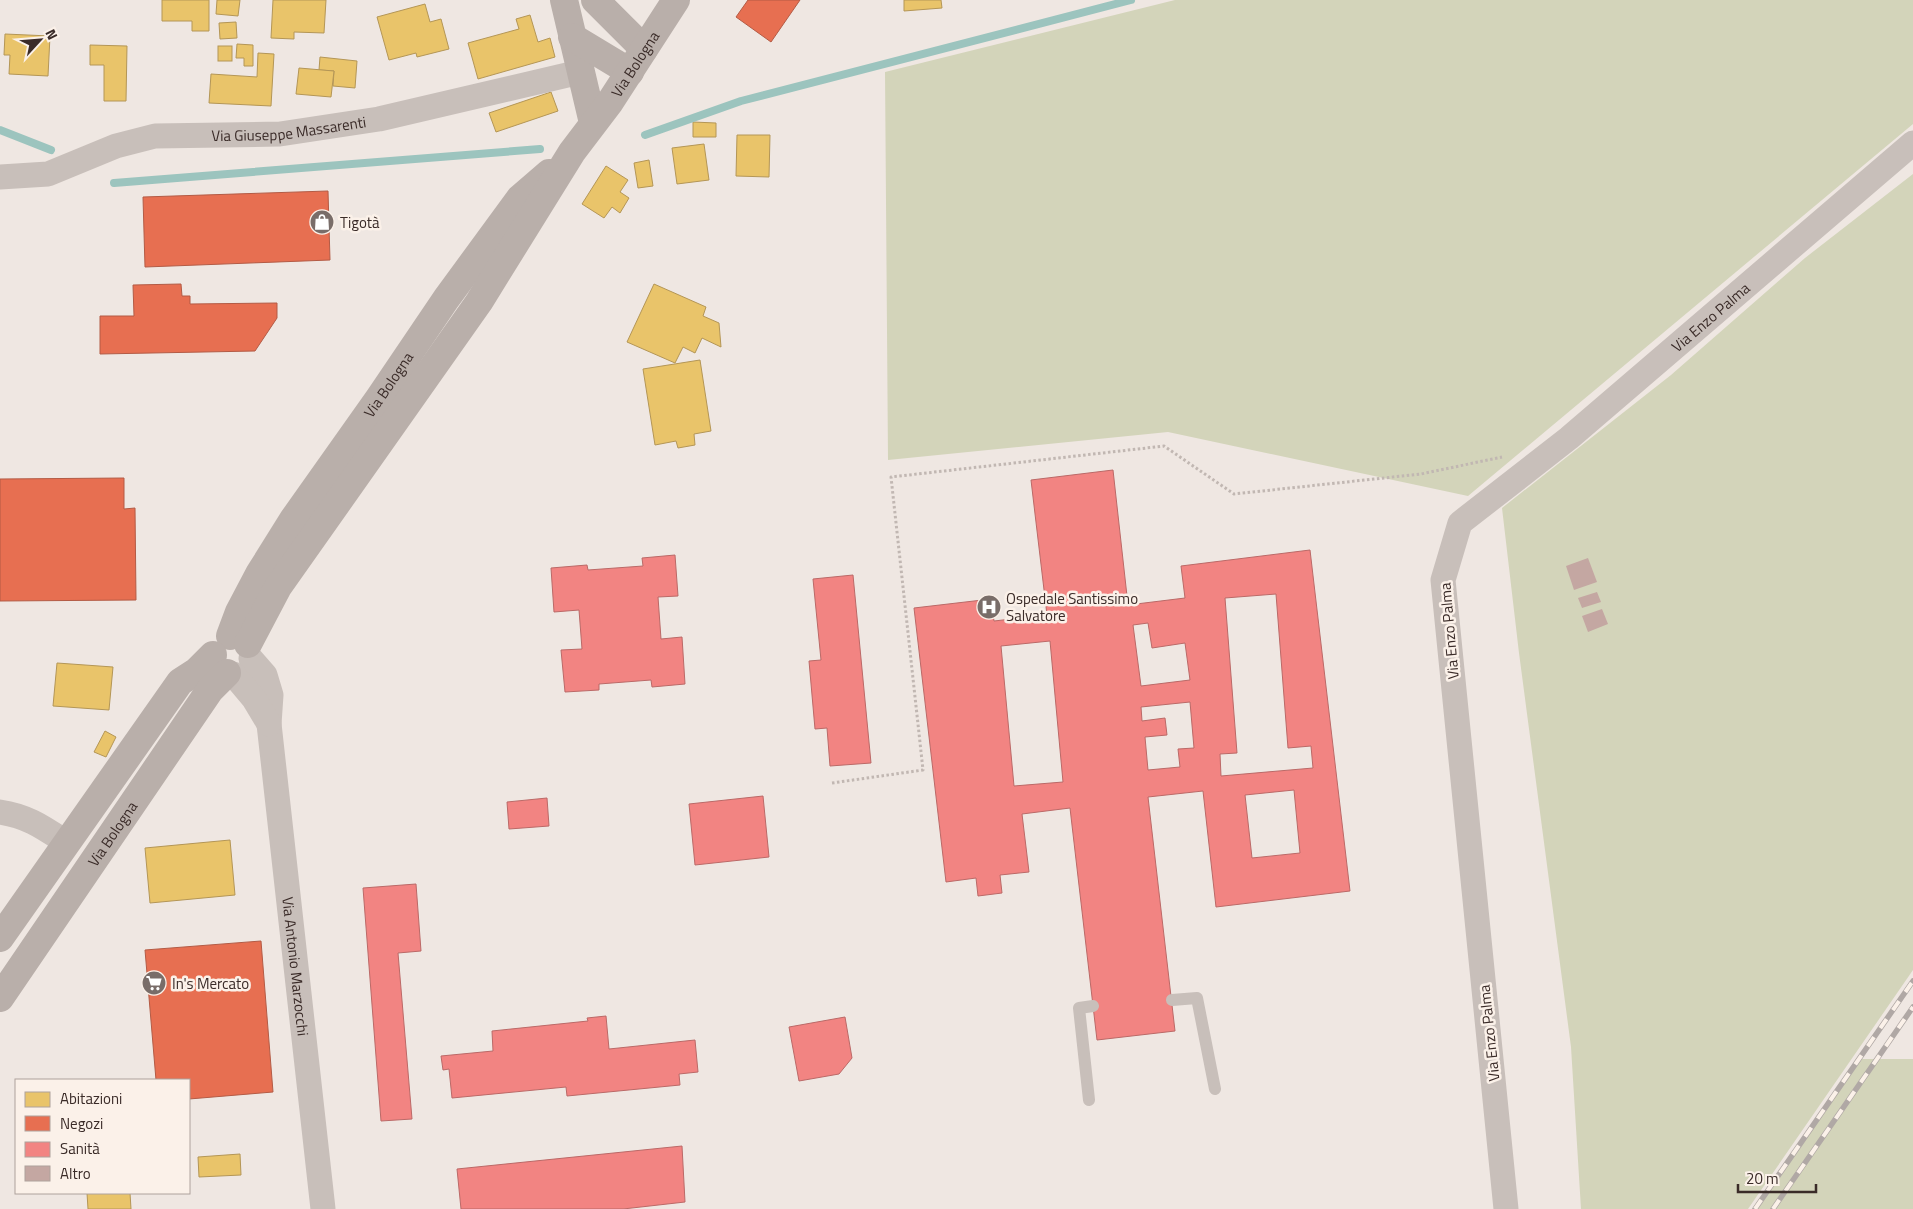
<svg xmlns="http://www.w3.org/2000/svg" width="1913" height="1209" font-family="'Titillium Web',sans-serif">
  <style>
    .green { fill: #d3d4ba }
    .homes { fill: #e9c46a; stroke: #b49656 }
    .shops { fill: #e76f51; stroke: #b35b45 }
    .health { fill: #f28482; stroke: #bb6967; fill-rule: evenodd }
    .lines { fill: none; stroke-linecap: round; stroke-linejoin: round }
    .stream { stroke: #9cc4be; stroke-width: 8 }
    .building { fill: #c4a7a2 }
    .path { stroke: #c1b7b2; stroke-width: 3; stroke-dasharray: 2.5 2.5; stroke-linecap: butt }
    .lane { stroke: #c8bfba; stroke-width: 12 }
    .street { stroke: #c8bfba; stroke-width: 25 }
    .secondary { stroke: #b9afaa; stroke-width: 28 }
    .rail-casing { stroke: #b0a8a5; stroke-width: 5.5 }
    .rail { stroke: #fbf1e9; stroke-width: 4; stroke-dasharray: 11; stroke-linecap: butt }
    .labels { text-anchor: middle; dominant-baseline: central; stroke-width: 5; stroke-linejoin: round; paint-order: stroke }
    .street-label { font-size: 15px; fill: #3a2b28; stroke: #fbf1e9 }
    .poi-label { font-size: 15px; fill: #3a2b28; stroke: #fbf1e9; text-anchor: start }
  </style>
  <rect width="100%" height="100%" fill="#efe7e2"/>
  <g class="green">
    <polygon points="1175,0 1913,0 1913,124 1468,496 1168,432 888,460 885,72"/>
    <polygon points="1913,174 1913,970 1748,1209 1581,1209 1571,1047 1519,653 1502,508 1671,375 1805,258"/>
    <polygon points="1859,1059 1913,1059 1913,1209 1752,1209"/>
  </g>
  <g class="homes">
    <polygon points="162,0 209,0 209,31 192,31 192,21 162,21"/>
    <polygon points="217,0 240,0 238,16 216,14"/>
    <polygon points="273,0 326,0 324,33 294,32 294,39 271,38"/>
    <polygon points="904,0 941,0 942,8 904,11"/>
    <polygon points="425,4 430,22 441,19 449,49 417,57 416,53 389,60 377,17"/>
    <polygon points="530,15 538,42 550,38 555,57 478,79 468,43 519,29 516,19"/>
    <polygon points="236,22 237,38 220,39 219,23"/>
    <polygon points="5,34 50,36 48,76 9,74 10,55 4,55"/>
    <polygon points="237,44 253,45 253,66 244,66 244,58 236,58"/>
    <polygon points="90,45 127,46 126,101 104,101 104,65 90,65"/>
    <rect x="218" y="46" width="14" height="15"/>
    <polygon points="258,53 274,54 271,106 209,103 211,74 257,77"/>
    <polygon points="320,57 357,61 355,88 333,86 334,71 319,70"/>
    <polygon points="299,68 334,71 331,97 296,94"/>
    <polygon points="551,92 558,111 496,132 489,113"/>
    <polygon points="693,122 716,123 716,137 693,137"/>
    <polygon points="737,135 770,135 769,177 736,176"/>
    <polygon points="704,144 709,180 677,184 672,148"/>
    <polygon points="649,160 653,186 638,188 634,163"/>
    <polygon points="606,166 628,180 620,192 629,198 620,213 612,207 604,218 582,204"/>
    <polygon points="654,284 706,307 703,316 719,323 721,347 702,338 695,353 683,347 675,363 627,342"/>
    <polygon points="700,360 711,431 694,434 695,445 678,448 676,441 655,445 643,369"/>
    <polygon points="57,663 113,667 109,710 53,706"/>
    <polygon points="105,731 116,737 106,757 94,752"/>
    <polygon points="230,840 235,895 150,903 145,848"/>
    <polygon points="240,1154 241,1175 199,1177 198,1157"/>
    <polygon points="87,1193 130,1193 131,1209 88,1209"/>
  </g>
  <g class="shops">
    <polygon points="748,0 800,0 771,42 736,17"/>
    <polygon points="328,191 330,260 145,267 143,197"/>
    <polygon points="181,284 182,296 190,296 190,304 277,303 277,318 255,351 100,354 100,316 134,316 133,285"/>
    <polygon points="124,478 124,509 135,508 136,600 0,601 0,479"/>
    <polygon points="261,941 273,1092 189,1099 189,1080 156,1080 145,950"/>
  </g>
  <g class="health">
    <path d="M1113,470L1128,605L1185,598L1181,566L1310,550L1350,891L1216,907L1203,791L1148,797L1175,1031L1097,1040L1070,808L1022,814L1029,872L1000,875L1002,893L978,896L976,878L946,882L914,608L991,599L994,621L1047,615L1031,480ZM1276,594L1288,748L1311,746L1313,768L1221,776L1220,754L1237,753L1225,598ZM1148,623L1152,648L1185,643L1190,680L1141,686L1133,625ZM1050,641L1063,782L1014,786L1001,646ZM1190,702L1194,748L1178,749L1180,767L1148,770L1145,737L1167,735L1165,718L1142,721L1141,707ZM1294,790L1300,853L1252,858L1245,795Z"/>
    <polygon points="675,555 678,596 658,597 661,639 682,637 685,684 652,687 651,680 599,684 599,690 565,692 561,650 582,649 579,610 554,612 551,568 587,565 588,570 643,566 642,558"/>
    <polygon points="853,575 871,763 830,766 827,728 815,729 809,661 821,660 813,579"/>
    <polygon points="763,796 769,857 695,865 689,804"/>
    <polygon points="547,798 549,826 509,829 507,802"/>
    <polygon points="416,884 421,951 398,953 412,1119 381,1121 363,888"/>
    <polygon points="606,1016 609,1049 695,1040 698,1072 679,1074 680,1085 567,1096 566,1087 452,1098 449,1069 443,1070 441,1056 493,1051 492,1031 588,1021 587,1018"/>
    <polygon points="845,1017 852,1058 839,1074 799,1081 789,1027"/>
    <polygon points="682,1146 685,1202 623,1209 461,1209 457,1169"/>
  </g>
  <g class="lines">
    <g class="stream">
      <polyline points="0,130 51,150"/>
      <polyline points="645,135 741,101 1131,0"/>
      <polyline points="114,183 540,149"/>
    </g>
  </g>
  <g class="building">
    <polygon points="1588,558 1597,582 1574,590 1566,566"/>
    <polygon points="1597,592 1601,602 1582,608 1578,598"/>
    <polygon points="1602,609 1608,624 1588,632 1582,616"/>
  </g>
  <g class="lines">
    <polyline class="path" points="832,783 923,770 891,477 1164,446 1234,494 1421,474 1502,457"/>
    <g class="lane">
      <polyline points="1172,1000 1197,998 1215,1089"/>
      <polyline points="1089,1100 1079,1008 1093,1006"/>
    </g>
    <g class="street">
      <path id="s1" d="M0,177L48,174L116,146L155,136L280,134L379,119L580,72"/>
      <path id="s2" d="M251,659L265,675L271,695L269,724L323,1209"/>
      <polyline points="233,674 254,699 269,724"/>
      <path d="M0,812C28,816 44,828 67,843"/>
      <path id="s3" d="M1506,1209L1443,580L1460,523L1569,438L1913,143"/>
    </g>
    <g class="secondary">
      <polyline points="564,0 593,123"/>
      <polyline points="595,0 644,49"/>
      <polyline points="572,37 630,72"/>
      <path id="s4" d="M230,636L239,612L259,574L294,518L379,398L446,299L520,198L549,173"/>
      <path id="s5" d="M248,644L278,587L479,302L572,152L610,102L676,0"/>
      <polyline points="0,938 180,682 197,671 213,655"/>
      <path id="s6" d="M0,998L210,690L227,673"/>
    </g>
    <defs>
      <g id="rail">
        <polyline points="1755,1209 1913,981"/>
        <polyline points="1773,1209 1913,1007"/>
      </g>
    </defs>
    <use href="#rail" class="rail-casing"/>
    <use href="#rail" class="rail"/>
  </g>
  <defs>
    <symbol id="shop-disc" viewBox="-11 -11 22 22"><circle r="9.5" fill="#796d69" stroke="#fbf1e9"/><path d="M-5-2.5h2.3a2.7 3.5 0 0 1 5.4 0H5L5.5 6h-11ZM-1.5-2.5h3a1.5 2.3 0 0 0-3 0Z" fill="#fff"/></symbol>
    <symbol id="hospital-disc" viewBox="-11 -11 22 22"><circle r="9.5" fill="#796d69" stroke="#fbf1e9"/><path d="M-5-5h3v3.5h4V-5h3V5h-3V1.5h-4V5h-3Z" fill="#fff"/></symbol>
    <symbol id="supermarket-disc" viewBox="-11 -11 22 22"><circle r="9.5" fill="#796d69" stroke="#fbf1e9"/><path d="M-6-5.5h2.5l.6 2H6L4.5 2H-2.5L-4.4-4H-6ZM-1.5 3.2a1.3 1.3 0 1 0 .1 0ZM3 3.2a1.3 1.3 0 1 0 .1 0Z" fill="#fff"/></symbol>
  </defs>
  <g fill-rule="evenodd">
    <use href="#shop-disc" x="308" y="208" width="28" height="28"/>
    <use href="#hospital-disc" x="975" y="593" width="28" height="28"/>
    <use href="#supermarket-disc" x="140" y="969" width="28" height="28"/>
  </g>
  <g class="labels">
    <g class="street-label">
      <text stroke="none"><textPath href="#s5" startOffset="698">Via Bologna</textPath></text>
      <text stroke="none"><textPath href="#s1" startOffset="296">Via Giuseppe Massarenti</textPath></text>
      <text stroke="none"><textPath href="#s3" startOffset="1016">Via Enzo Palma</textPath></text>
      <text stroke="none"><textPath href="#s4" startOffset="298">Via Bologna</textPath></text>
      <text transform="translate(1449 631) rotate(-95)">Via Enzo Palma</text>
      <text stroke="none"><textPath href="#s6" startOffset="199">Via Bologna</textPath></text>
      <text stroke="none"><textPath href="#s2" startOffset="315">Via Antonio Marzocchi</textPath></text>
      <text transform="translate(1489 1033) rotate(-96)">Via Enzo Palma</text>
    </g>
    <g class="poi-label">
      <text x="340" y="222">Tigotà</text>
      <text x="1006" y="598">Ospedale Santissimo<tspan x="1006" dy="17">Salvatore</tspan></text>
      <text x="172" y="983">In's Mercato</text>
    </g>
  </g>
  <rect x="15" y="1079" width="175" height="115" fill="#fbf1e9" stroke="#aea29c"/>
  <rect x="25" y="1092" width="25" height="15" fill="#e9c46a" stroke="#aea29c"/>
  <text x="60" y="1104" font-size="15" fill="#3a2b28">Abitazioni</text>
  <rect x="25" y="1116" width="25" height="15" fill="#e76f51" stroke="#aea29c"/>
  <text x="60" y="1129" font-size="15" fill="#3a2b28">Negozi</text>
  <rect x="25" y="1142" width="25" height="15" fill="#f28482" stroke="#aea29c"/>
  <text x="60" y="1154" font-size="15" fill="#3a2b28">Sanità</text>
  <rect x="25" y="1166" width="25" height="15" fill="#c4a7a2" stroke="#aea29c"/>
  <text x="60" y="1179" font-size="15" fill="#3a2b28">Altro</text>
  <g transform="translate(40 40) rotate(64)" stroke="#fbf1e9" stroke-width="4" paint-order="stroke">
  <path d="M0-4L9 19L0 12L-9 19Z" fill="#3a2b28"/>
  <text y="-8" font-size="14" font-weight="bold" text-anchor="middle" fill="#3a2b28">N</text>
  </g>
  <path d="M1738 1184v8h78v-8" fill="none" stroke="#3a2b28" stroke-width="2.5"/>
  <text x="1746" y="1184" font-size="15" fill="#3a2b28" stroke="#fbf1e9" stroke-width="4" paint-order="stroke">20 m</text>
</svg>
